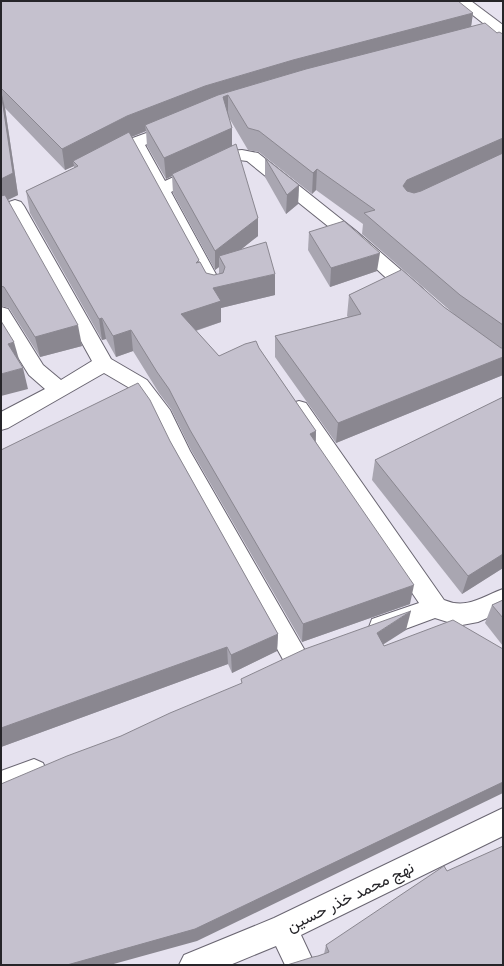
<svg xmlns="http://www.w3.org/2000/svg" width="504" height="966" font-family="'PT Serif',Vazirmatn,serif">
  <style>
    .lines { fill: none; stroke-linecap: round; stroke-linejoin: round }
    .minor-casing { stroke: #6a6672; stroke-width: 2 }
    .secondary-casing { stroke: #6a6672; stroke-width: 2 }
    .minor { fill: #fff; fill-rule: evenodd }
    .secondary { fill: #fff; fill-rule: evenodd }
    .wall { fill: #a9a6b1; fill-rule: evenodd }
    .shaded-wall { fill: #8a8790 }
    .building { fill: #c5c1ce; stroke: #8a8790 }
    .labels { text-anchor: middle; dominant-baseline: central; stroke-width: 3.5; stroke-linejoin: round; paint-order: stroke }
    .near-street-label { font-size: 16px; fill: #262529; stroke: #fff }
  </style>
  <rect width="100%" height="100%" fill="#e6e2ef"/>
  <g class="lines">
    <defs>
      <g id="minor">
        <polygon points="174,123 180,125 182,128 180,131 145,145 165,181 230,151 242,150 258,153 356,231 423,289 425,294 423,299 416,301 409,299 344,239 247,161 239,160 171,192 224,289 222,294 215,295 208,294 132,152 115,161 109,162 103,161 101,157 103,153 130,139"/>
        <polygon points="15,200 21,202 24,206 111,359 147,380 170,410 190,451 304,649 307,657 304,665 295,668 286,665 173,460 154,420 133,390 104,373 8,428 1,430 1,412 45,389 29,375 1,330 1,307 8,309 43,365 61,380 92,361 6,206 9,202"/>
        <path d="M299,401L306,403L444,600C467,610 483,596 503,589V611L478,622L462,625L454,624L435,618L381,638L372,635L369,627L372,619L419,603L292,415L289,409L292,403Z"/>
        <polygon points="34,759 43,763 47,772 43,781 1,797 1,771"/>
        <polygon points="503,808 503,836 301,935 315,965 285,965 276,946 230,965 179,965 184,955 274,918"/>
      </g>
      <polygon id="secondary" points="455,1 471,1 503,25 503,36 498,35"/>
    </defs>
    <use href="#minor" class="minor-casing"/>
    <use href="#secondary" class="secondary-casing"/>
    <use href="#minor" class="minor"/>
    <use href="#secondary" class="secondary"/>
  </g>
  <g class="wall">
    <path d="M1,1L473,13L471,26L503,34V375L336,443L275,357V336L348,317L347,316L349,295L400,271V268L444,307L454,314L362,234L363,224L316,190L312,194L259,152L248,150L228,116L232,146L258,218V236L241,249L275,295L221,308V322L196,331L219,356L259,348L316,431V442L410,604L302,642L191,450L171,409L159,393L133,351L116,357L106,339L102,340L30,213L26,191L74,168V166L65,170L5,108L18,195L8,200L82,346L40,357L9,308L1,306ZM146,131L147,146L166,179L172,176L173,193L215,270L219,267V274L214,275L206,273L131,137Z"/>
    <polygon points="265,158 299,185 298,204 286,214 265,177"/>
    <polygon points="309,232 377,271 330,287 308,250"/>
    <polygon points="503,397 503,568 462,594 372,480 375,460"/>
    <polygon points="170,441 278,634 277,651 232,673 228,664 1,747 1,450"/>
    <polygon points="503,600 503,646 485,623 492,605"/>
    <polygon points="447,871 503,965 318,956 324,954 326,945"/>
  </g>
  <g class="shaded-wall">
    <polygon points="473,13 470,34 228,95 228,116 145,125 146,131 73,161 74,166 65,170 62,149 127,116 205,86 293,60"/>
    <polygon points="1,91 5,108 18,195 1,203"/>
    <polygon points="232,128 232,149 172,174 172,176 166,179 164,158"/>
    <polygon points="503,138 503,158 404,202 403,186 407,180"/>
    <polygon points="317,169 316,190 312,194 313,173"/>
    <polygon points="299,185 298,204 286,214 287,195"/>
    <polygon points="258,218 258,236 223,264 219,256 219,267 215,270 215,251"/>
    <polygon points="380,253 377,271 330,287 331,268"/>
    <polygon points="275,274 275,295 221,308 221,322 182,335 181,314 213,288"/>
    <polygon points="102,318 106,339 102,340 99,319"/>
    <polygon points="78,325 82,346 40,357 35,337"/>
    <polygon points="131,330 133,351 116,357 113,336"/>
    <polygon points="14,342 20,363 8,344"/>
    <polygon points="503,357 503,375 336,443 338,423"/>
    <polygon points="23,368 28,389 1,396 1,374"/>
    <polygon points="316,431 315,451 310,434"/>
    <polygon points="503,554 503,568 462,594 468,576"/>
    <polygon points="414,585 410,604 302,642 303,624"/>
    <polygon points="411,611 406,630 373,651 377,633"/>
    <polygon points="278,634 277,651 232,673 231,655"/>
    <polygon points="227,647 228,664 1,747 1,728"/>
    <polygon points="503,782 503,793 197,941 110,965 67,965"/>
  </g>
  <g class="building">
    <polygon points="1,1 458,1 473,13 293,60 205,86 127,116 62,149 1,88"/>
    <polygon points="485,23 497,33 499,32 503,34 503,138 407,180 403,186 407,191 414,193 421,191 503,153 503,325 460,295 364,213 375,210 317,169 313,173 259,131 248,128 228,95 223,97 232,128 164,158 145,125 218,95 306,69"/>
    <polygon points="1,92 13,173 1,179"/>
    <polygon points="129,132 199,260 196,263 200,262 206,273 214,275 223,273 225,267 219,256 266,242 275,274 213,288 221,301 181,314 219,356 245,344 256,341 259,348 316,431 310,434 414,585 303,624 190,430 169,389 157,372 131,330 113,336 102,318 99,319 26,191 78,166 73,161"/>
    <polygon points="236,144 258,218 215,251 172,174"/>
    <polygon points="265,158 299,185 287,195"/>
    <polygon points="5,195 78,325 35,337 4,287 1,286 1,196"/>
    <polygon points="344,221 380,253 331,268 309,232"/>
    <polygon points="400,268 444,307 501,348 503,348 503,357 338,423 275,336 361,314 349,295 401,270"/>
    <polygon points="1,321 14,342 8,344 23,368 1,374"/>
    <polygon points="138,383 150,400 170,441 278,634 231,655 227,647 1,728 1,450"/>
    <polygon points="503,397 503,554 468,576 375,460"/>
    <polygon points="503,600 503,618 492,605"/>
    <polygon points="411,611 377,633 384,646 453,620 503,649 503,782 195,929 67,965 1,965 1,784 67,756 121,736 170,713 242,683 241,679 305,649"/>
    <polygon points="503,846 503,965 287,965 313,957 318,956 329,952 326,945 444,866 447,871"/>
  </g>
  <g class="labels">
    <g class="near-street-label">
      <text transform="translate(350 896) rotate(-26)">نهج محمد خذر حسين</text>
    </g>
  </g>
  <rect width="504" height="966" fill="none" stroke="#262529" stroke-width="4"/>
</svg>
